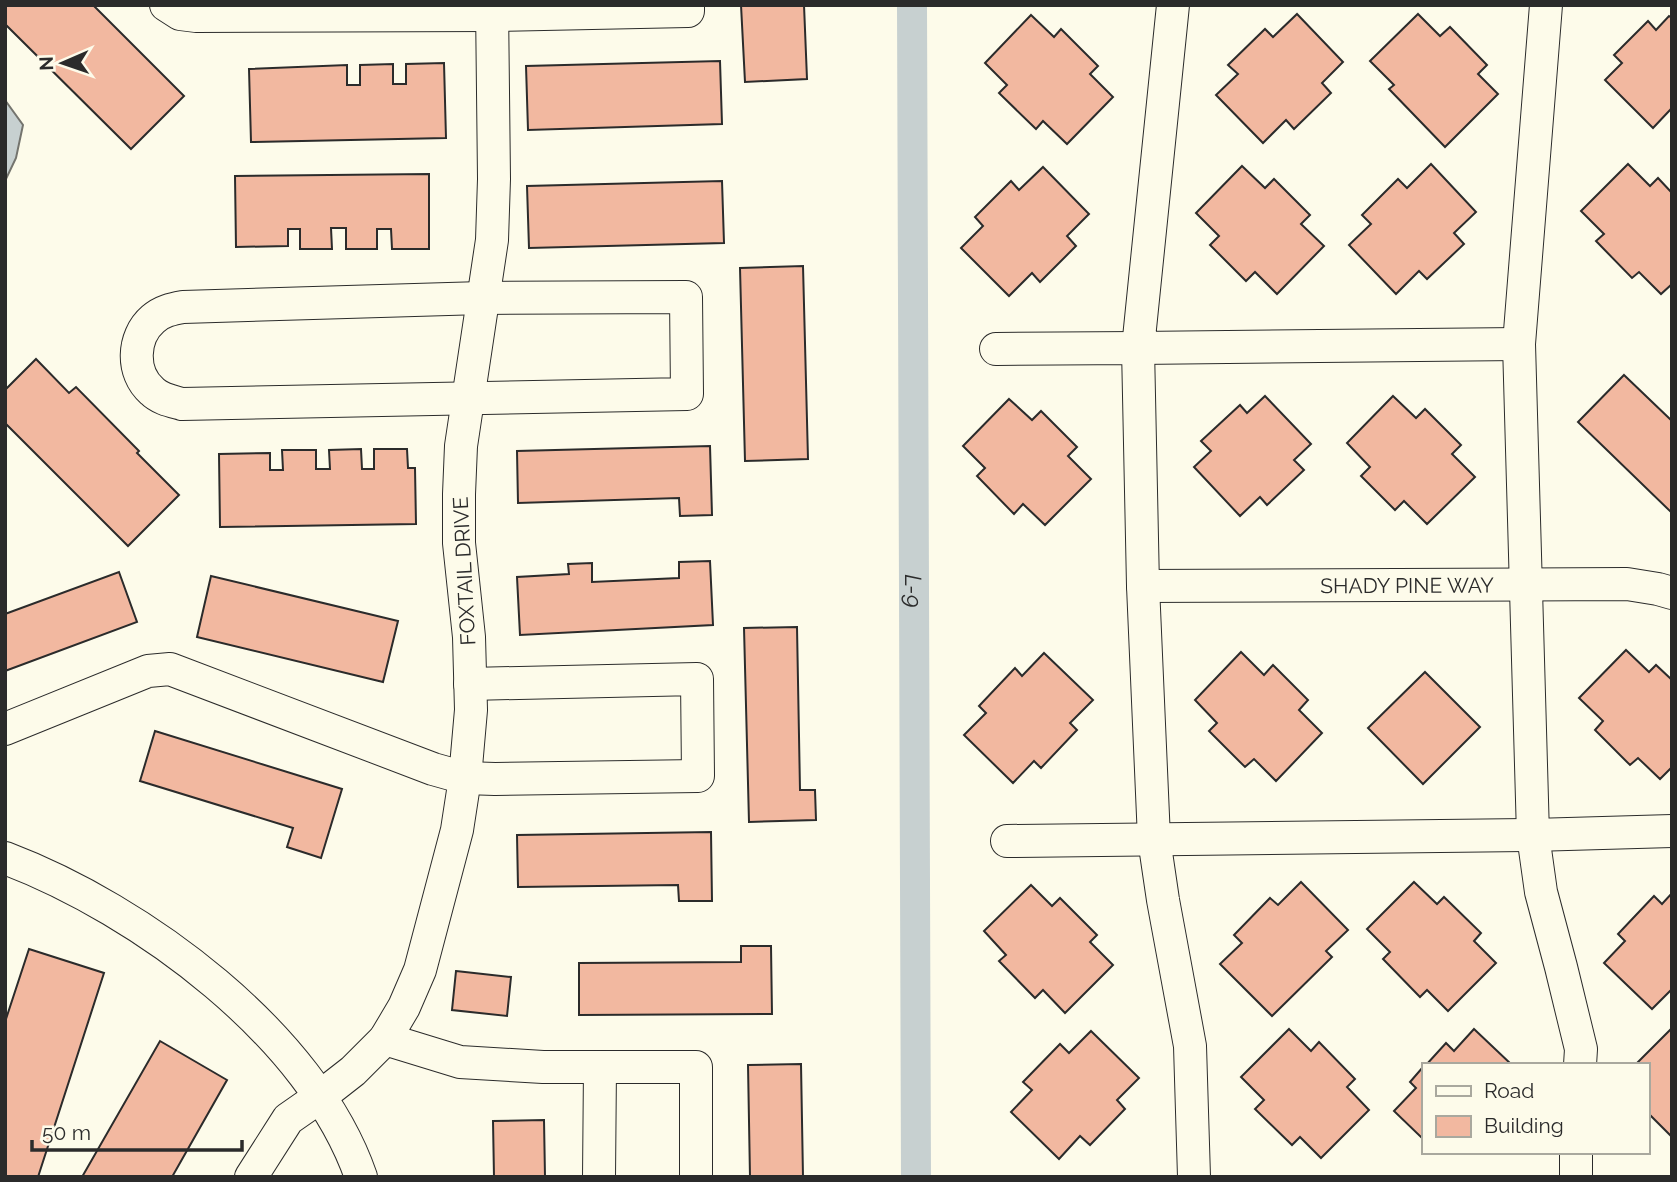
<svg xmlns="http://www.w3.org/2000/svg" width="1677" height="1182" font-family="Raleway,sans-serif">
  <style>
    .water { fill: #c7d0d0; stroke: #74746e; stroke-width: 2 }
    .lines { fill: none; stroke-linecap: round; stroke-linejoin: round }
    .canal { stroke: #c7d0d0; stroke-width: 30 }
    .building { fill: #f2b8a0; stroke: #2b2b2b; stroke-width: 2 }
    .minor-casing { stroke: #2b2b2b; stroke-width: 34 }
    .minor { stroke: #fdfbea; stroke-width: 32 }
    .labels { text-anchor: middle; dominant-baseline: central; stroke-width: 5; stroke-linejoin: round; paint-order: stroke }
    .street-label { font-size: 21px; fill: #2b2b2b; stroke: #fdfbea }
    .water-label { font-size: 23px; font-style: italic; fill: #2b2b2b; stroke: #fdfbea }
  </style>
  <rect width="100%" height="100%" fill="#fdfbea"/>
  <polygon class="water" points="5,100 23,125 16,158 5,181"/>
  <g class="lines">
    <path class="canal" id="s1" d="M912,5L916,1177"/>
  </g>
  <g class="building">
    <polygon points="5,5 93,5 184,96 131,149 5,24"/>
    <polygon points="741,5 804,5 807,79 745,82"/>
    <polygon points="1297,14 1343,62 1322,83 1331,93 1294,129 1286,120 1263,143 1216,95 1238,74 1228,65 1265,29 1273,37"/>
    <polygon points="1418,14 1440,36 1450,27 1487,65 1478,74 1498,94 1445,147 1389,89 1394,85 1370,61"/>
    <polygon points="1031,15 1054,37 1061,29 1098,66 1090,74 1113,97 1067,144 1043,121 1036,129 999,93 1007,85 985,63"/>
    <polygon points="1669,16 1672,18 1672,112 1670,110 1653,128 1605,80 1622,63 1614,55 1648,21 1656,30"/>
    <polygon points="720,61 722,124 528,130 526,66"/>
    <polygon points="444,63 446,138 251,142 249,69 347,65 347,85 360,85 360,65 393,64 393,84 406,84 406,64"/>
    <polygon points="1431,164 1476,212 1454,233 1464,244 1427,279 1419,271 1396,294 1349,245 1371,224 1362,215 1398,179 1407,188"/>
    <polygon points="1628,164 1650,186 1658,178 1672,193 1672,284 1661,294 1639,272 1632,278 1596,241 1604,234 1581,211"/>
    <polygon points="1242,166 1265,188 1274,179 1310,215 1301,224 1324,246 1277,294 1255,272 1246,281 1210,245 1219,236 1196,213"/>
    <polygon points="1043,167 1089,214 1067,236 1076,246 1040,282 1032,273 1009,296 961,248 983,226 975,217 1011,181 1019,190"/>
    <polygon points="429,174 429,249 392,249 391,229 377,229 377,249 346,249 346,228 331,228 332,249 300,249 300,229 288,229 288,246 236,247 235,176"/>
    <polygon points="722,181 724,243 529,248 527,186"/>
    <polygon points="803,266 808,459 745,461 740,268"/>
    <polygon points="36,359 69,393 76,387 139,451 137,453 179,495 128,546 5,423 5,390"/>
    <polygon points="1624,375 1672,421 1672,513 1578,422"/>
    <polygon points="1265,396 1311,444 1294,460 1304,470 1267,505 1260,497 1240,516 1194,467 1211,451 1201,441 1240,405 1247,413"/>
    <polygon points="1393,396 1416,418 1425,409 1461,445 1452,454 1475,477 1427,524 1404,501 1395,510 1361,476 1370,467 1347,443"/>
    <polygon points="1009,399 1032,420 1041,411 1077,447 1068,456 1091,479 1045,525 1023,504 1014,514 977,476 985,468 963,446"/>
    <polygon points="710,446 712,515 680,516 679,498 518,503 517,451"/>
    <polygon points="361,449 362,469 374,469 374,449 407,449 408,468 415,468 416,524 220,527 219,454 270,453 270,470 283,470 282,450 316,450 316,469 330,469 329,450"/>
    <polygon points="710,561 713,625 520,635 517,577 569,574 568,564 592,563 592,582 679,578 679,562"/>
    <polygon points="119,572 137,622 5,671 5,614"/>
    <polygon points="211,576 398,621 383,682 197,637"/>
    <polygon points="797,627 800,790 815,790 816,820 749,822 744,628"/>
    <polygon points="1626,650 1649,672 1656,665 1672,680 1672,767 1660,779 1638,758 1630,765 1595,730 1603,721 1579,698"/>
    <polygon points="1241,652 1264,675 1273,665 1308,700 1299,710 1322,733 1276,781 1254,759 1245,767 1209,731 1217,723 1195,700"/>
    <polygon points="1044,653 1093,700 1070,723 1077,730 1041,768 1034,761 1013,783 964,735 986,713 979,706 1015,668 1022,676"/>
    <polygon points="1425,672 1480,727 1423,784 1368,728"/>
    <polygon points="155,731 342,789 321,858 287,847 293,828 140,781"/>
    <polygon points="711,832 712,901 679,901 678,885 518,887 517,835"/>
    <polygon points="1301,882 1348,930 1326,951 1332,957 1272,1016 1220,964 1242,943 1234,935 1270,898 1278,905"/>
    <polygon points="1414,882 1437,904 1444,897 1481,933 1474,941 1496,963 1448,1011 1427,990 1420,997 1383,959 1390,952 1367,929"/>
    <polygon points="1031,885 1052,906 1060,898 1097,935 1090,942 1113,965 1065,1013 1043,990 1035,998 999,961 1006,955 984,931"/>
    <polygon points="1672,893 1672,989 1652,1009 1604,963 1625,941 1618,934 1654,896 1662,904"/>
    <polygon points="741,946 771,946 772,1014 579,1015 579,963 741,962"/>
    <polygon points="29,949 104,973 38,1177 5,1177 5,1022"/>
    <polygon points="456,971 511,977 507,1016 452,1010"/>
    <polygon points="1672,1028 1672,1137 1647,1112 1647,1065 1635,1065"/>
    <polygon points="1289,1029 1311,1051 1319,1042 1355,1079 1347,1087 1369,1110 1321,1158 1300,1137 1292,1145 1255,1109 1264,1100 1241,1077"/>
    <polygon points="1474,1029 1512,1065 1426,1065 1446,1043 1454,1051"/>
    <polygon points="1091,1031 1139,1078 1117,1100 1125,1109 1090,1145 1080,1136 1059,1159 1011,1112 1032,1090 1023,1082 1060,1044 1069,1053"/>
    <polygon points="160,1041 227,1080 172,1177 82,1177"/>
    <polygon points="801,1064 803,1177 750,1177 748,1065"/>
    <polygon points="1423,1067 1423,1139 1394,1111 1416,1088 1410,1082"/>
    <polygon points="544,1120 545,1177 494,1177 493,1121"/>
  </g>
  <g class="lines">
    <defs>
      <g id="minor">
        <polyline points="166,5 180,14 196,16 492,15 688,11 688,5"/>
        <polyline points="1173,5 1138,348 1519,344"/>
        <polyline points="1546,5 1519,344 1533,835 1541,892 1561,967 1581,1049 1580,1065"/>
        <path d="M686,297L687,394L182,404C171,401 160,399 152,391C131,373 132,337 153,319C162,311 172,309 183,307L482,298Z"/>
        <polyline points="996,349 1138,348 1143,586 1154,839 1163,900 1190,1046 1194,1177"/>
        <path id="s2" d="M1143,586L1627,584L1658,589L1672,593"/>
        <polyline points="5,729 148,671 170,669 433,769 465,778 495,779 698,776 697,679 470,684"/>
        <polyline points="1007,841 1533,835 1672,831"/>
        <path d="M5,858C142,910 312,1035 361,1177"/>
        <polyline points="385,1039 460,1062 543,1067 696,1067 696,1177"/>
        <polyline points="1576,1152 1576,1177"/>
        <polyline points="251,1177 288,1119 321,1096 353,1071 385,1039 404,1007 420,970 457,830 465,778 471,710 469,637 459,543 459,494 461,446 492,240 494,179 492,5"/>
        <polyline points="599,1177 600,1067"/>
      </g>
    </defs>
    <use href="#minor" class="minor-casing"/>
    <use href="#minor" class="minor"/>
  </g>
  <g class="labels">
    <g class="street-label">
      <text transform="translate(464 571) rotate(-93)">FOXTAIL DRIVE</text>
      <text stroke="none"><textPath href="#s2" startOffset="264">SHADY PINE WAY</textPath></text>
    </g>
    <g class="water-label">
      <text stroke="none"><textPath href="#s1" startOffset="586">L-9</textPath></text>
    </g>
  </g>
  <rect width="1677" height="1182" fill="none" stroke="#2b2b2b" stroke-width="14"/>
  <rect x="1422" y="1063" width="228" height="91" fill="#fdfbea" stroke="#a9a89e" stroke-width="2"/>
  <rect x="1436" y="1086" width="35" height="10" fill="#fdfbea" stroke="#a9a89e" stroke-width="2"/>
  <text x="1484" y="1098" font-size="21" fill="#2b2b2b">Road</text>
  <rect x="1436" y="1116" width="35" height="21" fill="#f2b8a0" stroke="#a9a89e" stroke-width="2"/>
  <text x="1484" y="1133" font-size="21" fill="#2b2b2b">Building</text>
  <g transform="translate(63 63) rotate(268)" stroke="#fdfbea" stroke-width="5" paint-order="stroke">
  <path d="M0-5L12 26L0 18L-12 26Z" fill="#2b2b2b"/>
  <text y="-10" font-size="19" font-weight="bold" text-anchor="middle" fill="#2b2b2b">N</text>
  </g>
  <path d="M32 1140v10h210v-10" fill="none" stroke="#2b2b2b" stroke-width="3.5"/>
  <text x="42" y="1140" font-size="21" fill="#2b2b2b" stroke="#fdfbea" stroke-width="5" paint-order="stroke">50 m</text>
</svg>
